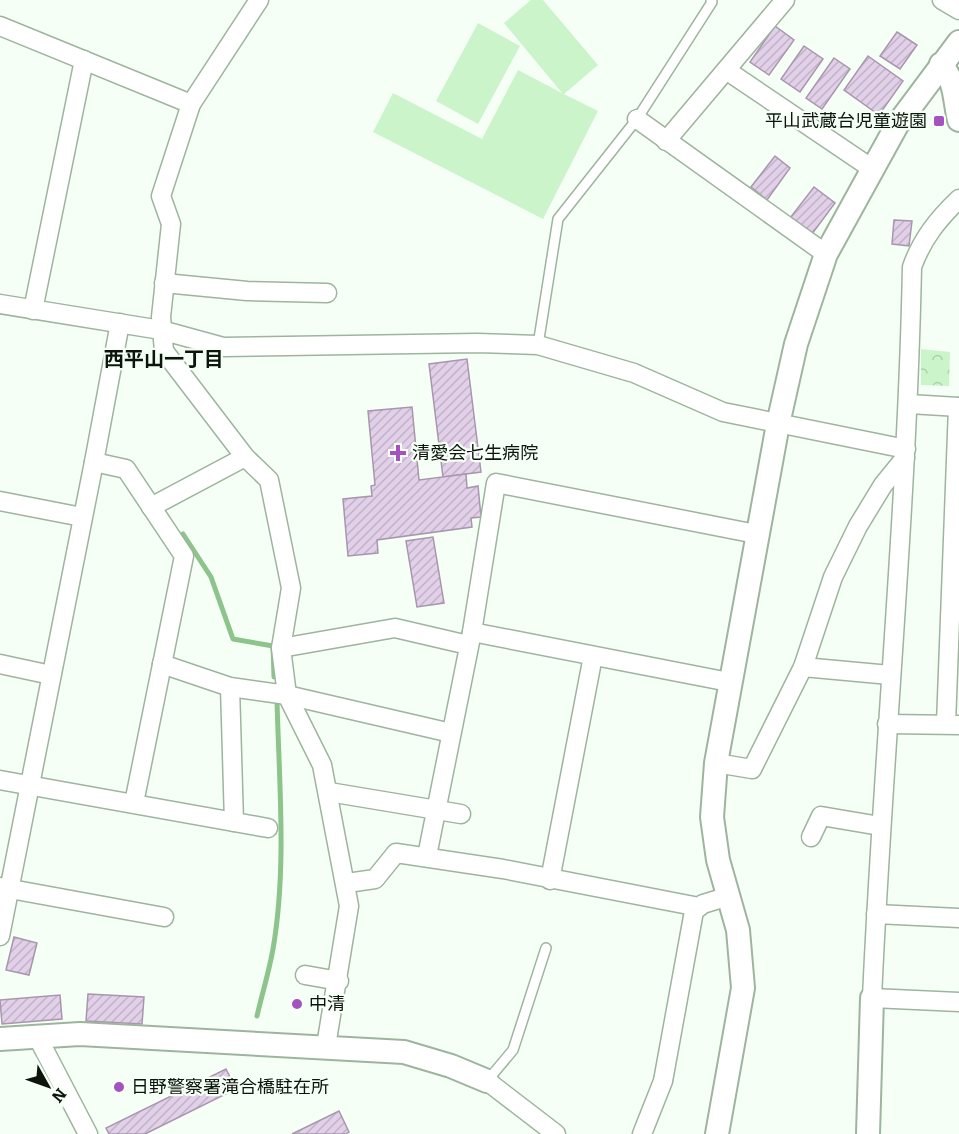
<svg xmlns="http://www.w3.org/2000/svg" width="959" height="1134" font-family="Bitter,'Noto Sans JP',serif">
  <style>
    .grass { fill: #cbf4ca }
    .forest { fill: url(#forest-crowns) }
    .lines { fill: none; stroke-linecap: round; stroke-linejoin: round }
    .stream { stroke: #8cc48b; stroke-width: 5 }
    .building { fill: url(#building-hatch); stroke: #a796ad; stroke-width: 1.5 }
    .service-casing { stroke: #9eb49e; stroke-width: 12 }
    .minor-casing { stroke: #9eb49e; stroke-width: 21 }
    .tertiary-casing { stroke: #9eb49e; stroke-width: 26 }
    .service { stroke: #fff; stroke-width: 9 }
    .minor { stroke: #fff; stroke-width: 18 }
    .tertiary { stroke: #fff; stroke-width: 22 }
    .poi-dot { fill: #a552c1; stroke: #f6fff5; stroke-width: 2 }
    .labels { text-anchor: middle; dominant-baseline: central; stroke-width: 4.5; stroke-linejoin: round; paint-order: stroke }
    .poi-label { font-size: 18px; fill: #0d140c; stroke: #f6fff5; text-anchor: start }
    .neighbourhood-label { font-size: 20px; font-weight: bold; fill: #0d140c; stroke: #f6fff5 }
  </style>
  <defs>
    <pattern id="forest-crowns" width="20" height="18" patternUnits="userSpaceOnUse" patternTransform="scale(1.5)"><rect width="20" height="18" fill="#cbf4ca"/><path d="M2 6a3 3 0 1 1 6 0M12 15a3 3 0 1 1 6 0" fill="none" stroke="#add0ac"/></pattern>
    <pattern id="building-hatch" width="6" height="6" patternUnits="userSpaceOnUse" patternTransform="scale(1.5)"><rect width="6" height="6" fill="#e2d0e9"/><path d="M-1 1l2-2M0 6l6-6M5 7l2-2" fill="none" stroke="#c1b2c7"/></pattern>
  </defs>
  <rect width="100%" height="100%" fill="#f6fff5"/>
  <g class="grass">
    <polygon points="531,0 543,0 598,65 564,94 598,111 543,219 373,132 393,93 482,139 518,70 562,93 504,23"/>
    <polygon points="478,23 520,46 478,124 436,101"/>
  </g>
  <polygon class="forest" points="921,349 950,352 949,386 921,385"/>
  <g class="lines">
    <g class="stream">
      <polyline points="183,534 211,577 233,639 273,646 274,677"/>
      <path d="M257,1016C262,994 269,972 273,949C287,868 279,782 277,700"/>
    </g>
  </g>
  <g class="building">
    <polygon points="775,26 794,40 769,75 750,62"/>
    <polygon points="897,32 917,45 900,69 880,56"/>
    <polygon points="804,46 823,59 800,92 781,79"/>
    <polygon points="868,56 903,81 879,115 844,90"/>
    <polygon points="834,58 850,69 822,109 806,98"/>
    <polygon points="775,156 790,168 767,200 751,187"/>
    <polygon points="814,187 835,203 812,234 790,218"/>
    <polygon points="894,220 912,221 909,246 892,244"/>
    <polygon points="467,359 481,472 443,477 429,364"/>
    <polygon points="412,407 419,480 466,474 467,488 478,486 481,517 471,518 472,527 377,540 378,553 348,556 343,499 372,496 371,486 375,485 368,411"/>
    <polygon points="433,537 444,603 417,607 406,541"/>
    <polygon points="14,937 37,943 29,975 6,970"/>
    <polygon points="88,994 144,997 142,1024 86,1021"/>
    <polygon points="60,995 62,1019 2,1024 0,1000"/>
    <polygon points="226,1069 236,1089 145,1134 109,1134 106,1128"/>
    <polygon points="339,1111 349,1132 346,1134 292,1134"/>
  </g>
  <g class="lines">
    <defs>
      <g id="service">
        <polyline points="538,345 558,219 637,119 712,2 711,0"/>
        <polyline points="487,1081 513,1050 546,948"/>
      </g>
      <g id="minor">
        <polyline points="259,0 191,104 161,196 171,224 161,317 164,351 245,457 269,480 291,588 281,648 287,695 322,765 349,906 326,1046"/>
        <polyline points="942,0 959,10"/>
        <polyline points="0,26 191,104"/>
        <polyline points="726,70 871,168"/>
        <polyline points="637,119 826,254"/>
        <polyline points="666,141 785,0"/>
        <path d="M959,199C938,219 922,239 912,267C907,511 883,754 872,998L959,1002"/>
        <polyline points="164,283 247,291 327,293"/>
        <polyline points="0,304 161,330 223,347 477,343 538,345 634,373 723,412 906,449"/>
        <polyline points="33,310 84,60"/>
        <polyline points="120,323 94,462 126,469 184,556 134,803"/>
        <polyline points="909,404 959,407"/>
        <polyline points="0,501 82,517"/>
        <polyline points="151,507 245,457"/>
        <polyline points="472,632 729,682"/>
        <polyline points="281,648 395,628 468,645"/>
        <polyline points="0,664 51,675"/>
        <polyline points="162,664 230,687 287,695 451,733"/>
        <polyline points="803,667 890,675"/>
        <polyline points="230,687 234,822"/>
        <polyline points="887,724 959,725"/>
        <polyline points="946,724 958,407"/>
        <polyline points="716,763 752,769 803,667 833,577 858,526 883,485 905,458"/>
        <polyline points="0,780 268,828"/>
        <polyline points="329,792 461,814"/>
        <polyline points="811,837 821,816 880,826"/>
        <polyline points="427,856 472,632 496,483 756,534"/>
        <polyline points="550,880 593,656"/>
        <polyline points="347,883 375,879 396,853 503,869 699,907"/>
        <polyline points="0,887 164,917"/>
        <polyline points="876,914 959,918"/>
        <polyline points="0,936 94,462"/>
        <polyline points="305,975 339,981"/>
        <polyline points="38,1038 88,1134"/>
        <polyline points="487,1081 556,1134"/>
        <polyline points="642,1134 663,1081 694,911 703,904 729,896"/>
      </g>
      <g id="tertiary">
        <path d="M941,64C956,82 954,99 959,120"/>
        <polyline points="0,1039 80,1034 404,1052 451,1066 487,1081"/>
        <polyline points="717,1134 743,988 738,930 718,860 712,817 716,763 778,424 796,344 826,254 897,125 959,42"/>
        <polyline points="868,1134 872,998"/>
      </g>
    </defs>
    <use href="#service" class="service-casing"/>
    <use href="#minor" class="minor-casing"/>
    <use href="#tertiary" class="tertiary-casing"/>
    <use href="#service" class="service"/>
    <use href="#minor" class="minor"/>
    <use href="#tertiary" class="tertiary"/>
  </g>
  <g class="poi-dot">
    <rect x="933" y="115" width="12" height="12" rx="3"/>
    <path d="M395 444h6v6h6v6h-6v6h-6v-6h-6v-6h6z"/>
    <circle cx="297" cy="1004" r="6"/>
    <circle cx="119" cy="1087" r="6"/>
  </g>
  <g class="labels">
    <g class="poi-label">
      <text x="927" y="121" text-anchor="end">平山武蔵台児童遊園</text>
      <text x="412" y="453">清愛会七生病院</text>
      <text x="309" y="1004">中清</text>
      <text x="131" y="1087">日野警察署滝合橋駐在所</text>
    </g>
    <g class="neighbourhood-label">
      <text x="164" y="359">西平山一丁目</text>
    </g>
  </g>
  <g transform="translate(48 1086) rotate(130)" stroke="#f6fff5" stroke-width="4.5" paint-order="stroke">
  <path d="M0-4.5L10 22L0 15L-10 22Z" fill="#0d140c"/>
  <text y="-9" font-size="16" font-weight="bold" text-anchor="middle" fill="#0d140c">N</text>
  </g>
</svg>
